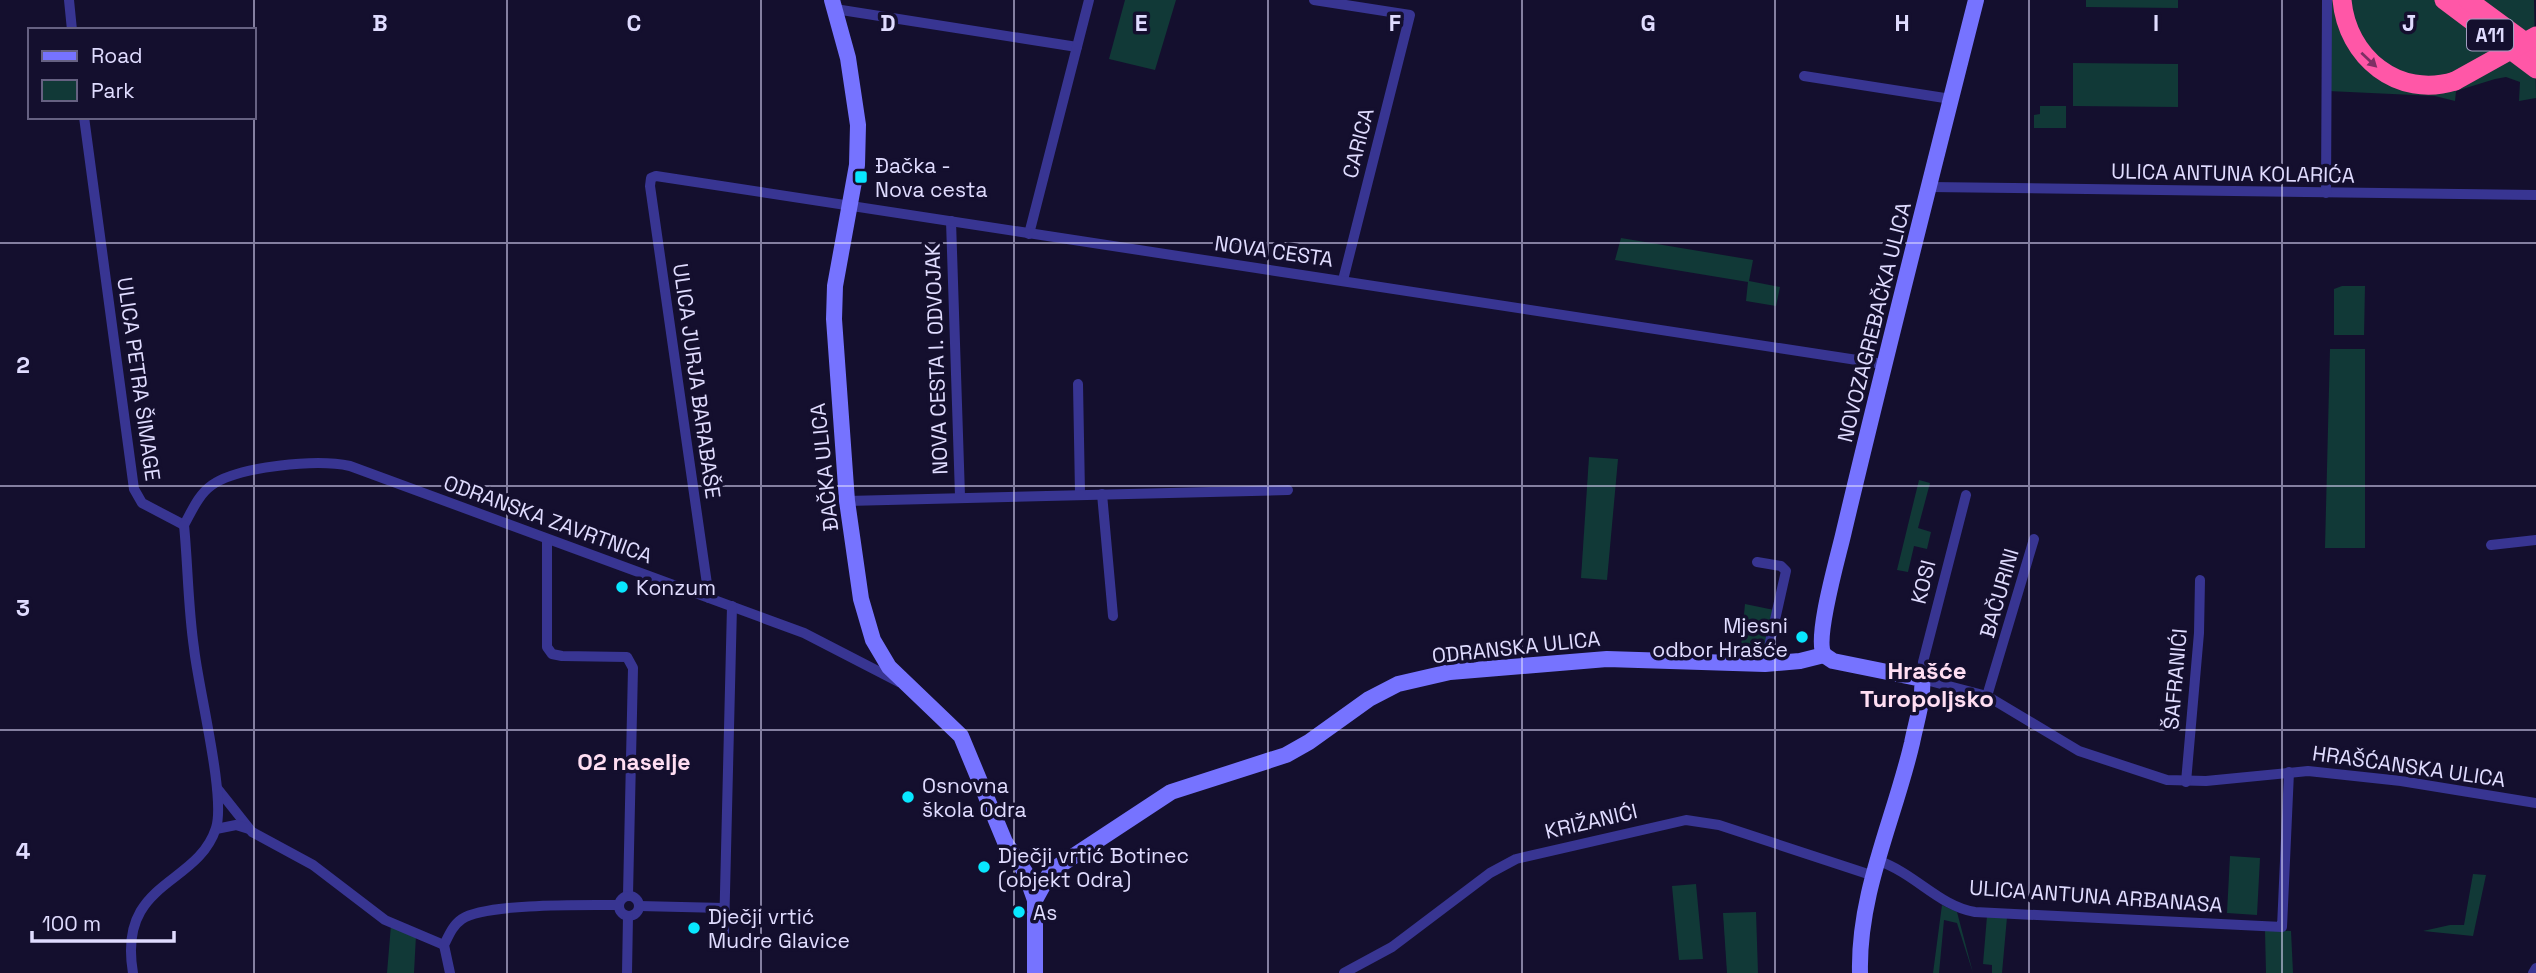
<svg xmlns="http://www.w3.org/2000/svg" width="2536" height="973" font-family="'Space Grotesk',sans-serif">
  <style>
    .green { fill: #113937 }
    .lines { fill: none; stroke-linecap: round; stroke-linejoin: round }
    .street { stroke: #383592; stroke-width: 10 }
    .secondary { stroke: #7673ff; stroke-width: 16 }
    .highway { stroke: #ff57a7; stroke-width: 19 }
    .highway-bridge { stroke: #ff57a7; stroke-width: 19 }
    .oneway { fill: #7e2f64 }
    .grid { fill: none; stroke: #e0dcff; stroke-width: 2; stroke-opacity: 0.55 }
    .poi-dot { fill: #08e7ff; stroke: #140f2e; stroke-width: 2.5 }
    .labels { text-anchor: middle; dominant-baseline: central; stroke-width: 7; stroke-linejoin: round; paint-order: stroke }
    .shield { fill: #140f2e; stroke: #a39ec0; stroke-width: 2 }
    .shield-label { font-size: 19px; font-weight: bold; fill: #e0dcff }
    .street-label { font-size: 21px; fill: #e0dcff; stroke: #140f2e }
    .poi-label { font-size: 21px; fill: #e0dcff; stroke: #140f2e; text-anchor: start }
    .neighbourhood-label { font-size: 23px; font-weight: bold; fill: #ffdef3; stroke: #140f2e }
    .quarter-label { font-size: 24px; font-weight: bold; fill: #ffdef3; stroke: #140f2e }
    .grid-label { font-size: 23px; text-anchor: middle; font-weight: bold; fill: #e0dcff; stroke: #140f2e; stroke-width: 7; stroke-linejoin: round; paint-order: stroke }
  </style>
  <rect width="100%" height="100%" fill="#140f2e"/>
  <g class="green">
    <polygon points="1125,0 1176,0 1155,70 1109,59"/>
    <polygon points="2086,0 2178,0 2178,8 2086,7"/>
    <polygon points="2329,0 2534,0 2536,98 2519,101 2520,82 2506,77 2495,79 2456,91 2455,101 2435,96 2328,91"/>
    <polygon points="2073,63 2178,64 2178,107 2073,106"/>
    <polygon points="2040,106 2066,106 2066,128 2034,128 2034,115 2040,114"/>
    <polygon points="1621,238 1753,260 1749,281 1780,287 1776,306 1746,301 1748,282 1615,260"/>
    <polygon points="2342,286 2365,286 2364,335 2334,335 2334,289"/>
    <polygon points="2330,349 2365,349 2365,548 2325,548"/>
    <polygon points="1589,457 1618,459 1607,580 1581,578"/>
    <polygon points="1919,480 1930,483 1918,528 1931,532 1927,549 1914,546 1908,572 1897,570"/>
    <polygon points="1745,604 1774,610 1762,655 1740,657"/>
    <polygon points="2230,856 2260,858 2257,915 2227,913"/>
    <polygon points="2473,874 2486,875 2473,936 2423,931 2450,925 2464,925"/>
    <polygon points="1696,884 1703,959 1679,960 1672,886"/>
    <polygon points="1942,905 1957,912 1973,973 1957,923 1944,920 1939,973 1933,973"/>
    <polygon points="1756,912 1758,973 1727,973 1723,913"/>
    <polygon points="1987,916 2007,917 2002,973 1992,973 1992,965 1983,964"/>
    <polygon points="391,925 416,935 414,973 387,973"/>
    <polygon points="2265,930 2291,931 2293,973 2266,973"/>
  </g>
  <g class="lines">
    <g class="street">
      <polyline points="69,0 72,30"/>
      <polyline points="1314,0 1410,15 1343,280"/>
      <polyline points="835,9 1077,47"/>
      <polyline points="1804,76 1951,99"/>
      <polyline points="84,117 134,489 142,503 184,525"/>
      <polyline points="1930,187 2536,195"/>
      <polyline points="2326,193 2327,0"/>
      <polyline points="951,221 960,496"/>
      <polyline points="1029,234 1089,0"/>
      <polyline points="1078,384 1080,493"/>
      <polyline points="1102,494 1113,616"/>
      <polyline points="1966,495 1923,662 1922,679 1987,696 2079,751 2167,780 2206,781 2308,771 2401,781 2536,803"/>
      <polyline points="847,501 1288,490"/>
      <path d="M184,525C192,511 198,495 212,485C239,466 317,459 350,466L804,633L899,682"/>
      <polyline points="547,539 547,647 552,654 562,656 627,657 633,668 628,895"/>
      <polyline points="2491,545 2536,540"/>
      <polyline points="1757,562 1781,566 1786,571 1765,664"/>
      <polyline points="709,598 650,186 651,178 656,176 1883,364"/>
      <polyline points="1987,696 2034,539"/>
      <polyline points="2186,782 2199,633 2200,580"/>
      <polyline points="217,788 252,832 313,865 385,920 444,945"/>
      <polyline points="216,829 236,825 249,829"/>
      <path d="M1879,861C1916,874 1939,906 1975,912L2282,927L2289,772"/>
      <circle cx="629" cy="906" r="10"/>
      <polyline points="639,906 724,908"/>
      <polyline points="724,933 732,606"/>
      <path d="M133,973C117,880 197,887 216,828C226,797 198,687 194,648C188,607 188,566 184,525"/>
      <path d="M450,973L444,945C449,935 453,925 462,919C486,903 587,905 618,905"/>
      <polyline points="627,973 628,916"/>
      <polyline points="1344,973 1392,947 1490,873 1516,859 1686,820 1719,825 1874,876"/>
      <polyline points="2533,973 2536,968"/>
    </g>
    <g class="secondary">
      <polyline points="832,0 848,58 858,125 857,165 835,286 834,319 847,501 861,599 873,640 889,667 961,736 1005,842 1025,872 1035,900"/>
      <path d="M1824,655C1814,638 1839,554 1844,531C1886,354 1931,177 1976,0"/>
      <path d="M1824,655L1833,661L1922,679C1924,700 1916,722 1912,743C1894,820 1858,893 1860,973"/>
      <polyline points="1035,973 1035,900 1051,871 1171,792 1286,755 1309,742 1369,699 1398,684 1450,672 1607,659 1765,664 1800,661 1824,655"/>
    </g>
    <g class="highway">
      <path d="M2342,0C2347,57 2398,99 2455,81"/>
      <polyline points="2444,0 2536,69"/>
      <polyline points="2468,0 2536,50"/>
    </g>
    <polyline class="highway-bridge" points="2455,81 2536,36"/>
  </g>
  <defs><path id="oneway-solid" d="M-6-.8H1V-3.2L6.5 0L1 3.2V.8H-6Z" transform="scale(1.75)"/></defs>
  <use class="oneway" href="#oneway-solid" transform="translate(2369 60) rotate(43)"/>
  <path class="grid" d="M254,0V30M507,0V973M761,0V973M1014,0V973M1268,0V973M1522,0V973M1775,0V973M2029,0V973M2282,0V973M254,117V973M0,243H2536M0,486H2536M0,730H2536"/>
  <g class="poi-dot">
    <rect x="854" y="170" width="14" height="14" rx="3.5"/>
    <circle cx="622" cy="587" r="7"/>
    <circle cx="1802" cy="637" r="7"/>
    <circle cx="908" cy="797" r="7"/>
    <circle cx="984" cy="867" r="7"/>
    <circle cx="1019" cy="912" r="7"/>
    <circle cx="694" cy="928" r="7"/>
  </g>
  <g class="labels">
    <rect class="shield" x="2467" y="19.5" width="46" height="31" rx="5"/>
    <g class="shield-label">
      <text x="2490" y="35">A11</text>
    </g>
    <g class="street-label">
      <text transform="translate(1358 143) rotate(-76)">CARICA</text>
      <text transform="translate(2233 173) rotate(1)">ULICA ANTUNA KOLARIĆA</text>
      <text transform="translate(1274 251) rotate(8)">NOVA CESTA</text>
      <text transform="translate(1874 322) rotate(-76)">NOVOZAGREBAČKA ULICA</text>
      <text transform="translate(936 359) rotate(-92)">NOVA CESTA I. ODVOJAK</text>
      <text transform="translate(139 379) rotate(82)">ULICA PETRA ŠIMAGE</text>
      <text transform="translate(697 381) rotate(82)">ULICA JURJA BARABAŠE</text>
      <text transform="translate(824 467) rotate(-96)">ĐAČKA ULICA</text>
      <text transform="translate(548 519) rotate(20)">ODRANSKA ZAVRTNICA</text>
      <text transform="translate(1923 582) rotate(-76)">KOSI</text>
      <text transform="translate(1999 593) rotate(-74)">BAČURINI</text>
      <text transform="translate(1516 647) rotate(-6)">ODRANSKA ULICA</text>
      <text transform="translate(2175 679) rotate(-85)">ŠAFRANIĆI</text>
      <text transform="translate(2409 766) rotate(8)">HRAŠĆANSKA ULICA</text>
      <text transform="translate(1591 821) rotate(-13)">KRIŽANIĆI</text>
      <text transform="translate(2096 896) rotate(4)">ULICA ANTUNA ARBANASA</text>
    </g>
    <g class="poi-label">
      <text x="875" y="165">Đačka -<tspan x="875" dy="24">Nova cesta</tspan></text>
      <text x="636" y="587">Konzum</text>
      <text x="1788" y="625" text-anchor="end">Mjesni<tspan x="1788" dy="24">odbor Hrašće</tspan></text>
      <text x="922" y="785">Osnovna<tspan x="922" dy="24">škola Odra</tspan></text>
      <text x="998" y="855">Dječji vrtić Botinec<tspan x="998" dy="24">(objekt Odra)</tspan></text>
      <text x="1033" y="912">As</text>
      <text x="708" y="916">Dječji vrtić<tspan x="708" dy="24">Mudre Glavice</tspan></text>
    </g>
    <g class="neighbourhood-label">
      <text x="634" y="762">O2 naselje</text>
    </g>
    <g class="quarter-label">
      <text x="1927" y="670">Hrašće<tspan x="1927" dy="28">Turopoljsko</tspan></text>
    </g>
  </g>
  <g class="grid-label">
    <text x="380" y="31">B</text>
    <text x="634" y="31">C</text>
    <text x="888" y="31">D</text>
    <text x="1141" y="31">E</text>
    <text x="1395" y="31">F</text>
    <text x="1648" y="31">G</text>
    <text x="1902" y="31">H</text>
    <text x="2156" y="31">I</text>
    <text x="2409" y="31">J</text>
    <text x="23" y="373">2</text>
    <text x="23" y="616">3</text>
    <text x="23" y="859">4</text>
  </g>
  <rect x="28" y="28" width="228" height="91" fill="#140f2e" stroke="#666182" stroke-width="2"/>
  <rect x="42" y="51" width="35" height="10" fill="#7673ff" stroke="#666182" stroke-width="2"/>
  <text x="91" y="63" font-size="21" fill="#e0dcff">Road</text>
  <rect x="42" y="80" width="35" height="21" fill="#113937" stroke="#666182" stroke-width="2"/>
  <text x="91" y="98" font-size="21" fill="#e0dcff">Park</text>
  <path d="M32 931v10h142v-10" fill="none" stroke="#e0dcff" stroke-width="3.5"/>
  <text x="42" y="931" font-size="21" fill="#e0dcff" stroke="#140f2e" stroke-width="5" paint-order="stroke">100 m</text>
</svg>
